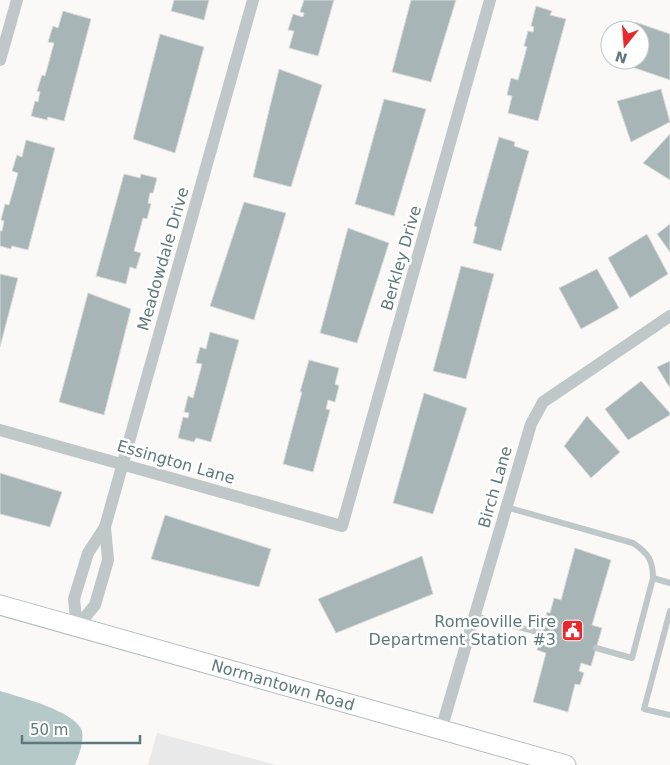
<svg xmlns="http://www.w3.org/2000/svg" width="670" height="765" font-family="'DejaVu Sans',sans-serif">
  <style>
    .built { fill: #e8e9e8 }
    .water { fill: #b6c9c9 }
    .building { fill: #a7b5b7; stroke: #dbdbd9 }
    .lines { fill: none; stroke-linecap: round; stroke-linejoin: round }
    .secondary-casing { stroke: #b2bcbe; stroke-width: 21 }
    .lane { stroke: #c0c7c9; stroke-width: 6 }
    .street { stroke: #c0c7c9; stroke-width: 12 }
    .secondary { stroke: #fff; stroke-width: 19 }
    .labels { text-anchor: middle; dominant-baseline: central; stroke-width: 5; stroke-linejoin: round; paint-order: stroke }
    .street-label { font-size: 16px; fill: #5f787d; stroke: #fff }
    .poi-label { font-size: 16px; fill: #5f787d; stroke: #fff; text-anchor: end }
  </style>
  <rect width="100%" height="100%" fill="#faf9f7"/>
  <polygon class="built" points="157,733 276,765 148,765"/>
  <path class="water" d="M0,691C19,697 76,711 82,731C84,742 79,755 75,765H0Z"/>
  <g class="building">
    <polygon points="174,0 209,0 204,20 171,11"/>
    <polygon points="304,0 334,0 318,56 289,48 294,31 288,30 293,14 303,17 304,13 300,12"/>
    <polygon points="411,0 456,0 431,82 392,72"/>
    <polygon points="536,6 552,11 550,15 566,19 538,121 508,113 512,96 507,95 511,78 518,80 527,47 524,46 528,31 533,32 534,27 531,26"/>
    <polygon points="63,11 91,19 64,121 48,117 47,120 31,116 35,101 38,102 40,92 37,91 42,75 45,76 54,43 48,42 53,26 58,28"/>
    <polygon points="635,22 670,34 670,80 623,64 624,60 640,60 640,30 633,30"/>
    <polygon points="160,34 204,47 175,153 133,139"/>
    <polygon points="279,69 322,85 291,187 253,177"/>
    <polygon points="661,89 670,122 631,142 617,101"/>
    <polygon points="384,99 426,109 394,216 355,204"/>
    <polygon points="670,134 670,180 643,163"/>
    <polygon points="499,137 515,142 514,146 529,151 501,251 473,243 477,227 474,226"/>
    <polygon points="26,140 55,148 28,250 12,246 11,249 0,246 0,231 2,231 4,221 1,220 5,204 9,205 18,173 12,171 17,155 22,157"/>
    <polygon points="124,174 140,178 141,174 157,178 153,193 150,193 148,203 151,204 147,219 143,218 134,251 141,253 136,269 130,267 126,284 96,276"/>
    <polygon points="244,202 286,213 254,320 210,306"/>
    <polygon points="670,224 670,252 657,234"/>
    <polygon points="348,228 389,243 357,343 320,333"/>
    <polygon points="647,234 668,274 630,298 608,258"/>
    <polygon points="461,266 494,274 466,379 433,371"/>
    <polygon points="597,269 619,308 581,329 559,288"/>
    <polygon points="0,274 18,278 0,347"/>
    <polygon points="88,293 131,309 104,415 59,402"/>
    <polygon points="210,332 239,340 211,442 196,438 194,442 178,438 183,417 188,418 189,413 184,412 188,396 193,398 202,364 196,363 200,347 206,349"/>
    <polygon points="309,360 339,368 335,384 339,386 335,402 328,400 326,409 330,410 313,472 283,464 302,392 300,392"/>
    <polygon points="670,361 670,388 657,367"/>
    <polygon points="641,381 670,413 670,415 628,440 605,409"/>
    <polygon points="424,393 467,408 433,514 393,503"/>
    <polygon points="587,416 620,452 591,478 564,446"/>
    <polygon points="0,473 62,492 50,527 0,514"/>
    <polygon points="165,515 271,549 259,587 151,559"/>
    <polygon points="575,548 611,560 592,625 602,628 591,666 581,663 579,671 584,673 580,685 575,684 568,712 533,702 546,653 537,650 547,612 550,613 554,598 561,600"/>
    <polygon points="422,556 433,594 336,633 318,599"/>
  </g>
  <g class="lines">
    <defs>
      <polyline id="secondary" points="0,605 566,765"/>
    </defs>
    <use href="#secondary" class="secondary-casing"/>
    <g class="lane">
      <path d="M506,507L633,543C648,553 653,560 653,578L632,658L596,648"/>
      <polyline points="653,578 670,583"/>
      <polyline points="670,611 644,709 670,715"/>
      <polyline points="474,616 542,633"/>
    </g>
    <g class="street">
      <polyline points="0,60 17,0"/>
      <polyline points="0,430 342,526 490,0"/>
      <polyline points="77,627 74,599 88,553 105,527 253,0"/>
      <polyline points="77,627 95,605 108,560 105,527"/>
      <polyline points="441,730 531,424 543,402 670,316"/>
    </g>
    <use href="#secondary" class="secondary"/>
  </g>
  <defs>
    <symbol id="civic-square" viewBox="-11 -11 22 22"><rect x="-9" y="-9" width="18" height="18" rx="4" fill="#e9282e" stroke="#fff"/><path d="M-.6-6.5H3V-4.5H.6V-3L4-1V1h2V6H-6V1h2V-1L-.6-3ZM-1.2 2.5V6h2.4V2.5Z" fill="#fff"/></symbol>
  </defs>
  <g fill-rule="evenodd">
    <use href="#civic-square" x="560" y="618" width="25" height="25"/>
  </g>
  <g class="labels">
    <g class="street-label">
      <text transform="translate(401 258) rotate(-74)">Berkley Drive</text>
      <text transform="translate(163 259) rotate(-74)">Meadowdale Drive</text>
      <text transform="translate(176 462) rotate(16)">Essington Lane</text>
      <text transform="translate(495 487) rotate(-74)">Birch Lane</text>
      <text transform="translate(283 685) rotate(16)">Normantown Road</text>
    </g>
    <g class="poi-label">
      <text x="556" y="621">Romeoville Fire<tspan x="556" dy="18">Department Station #3</tspan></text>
    </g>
  </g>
  <g transform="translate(625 45) rotate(197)"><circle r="24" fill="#ffffff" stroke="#bfc9cb"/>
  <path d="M0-4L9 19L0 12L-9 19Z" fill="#e9282e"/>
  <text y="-8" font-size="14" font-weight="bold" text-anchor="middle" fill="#5f787d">N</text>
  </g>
  <path d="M22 735v8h118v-8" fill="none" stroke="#5f787d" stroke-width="2.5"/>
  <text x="30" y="735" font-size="15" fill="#5f787d" stroke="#ffffff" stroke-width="4" paint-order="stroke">50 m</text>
</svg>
